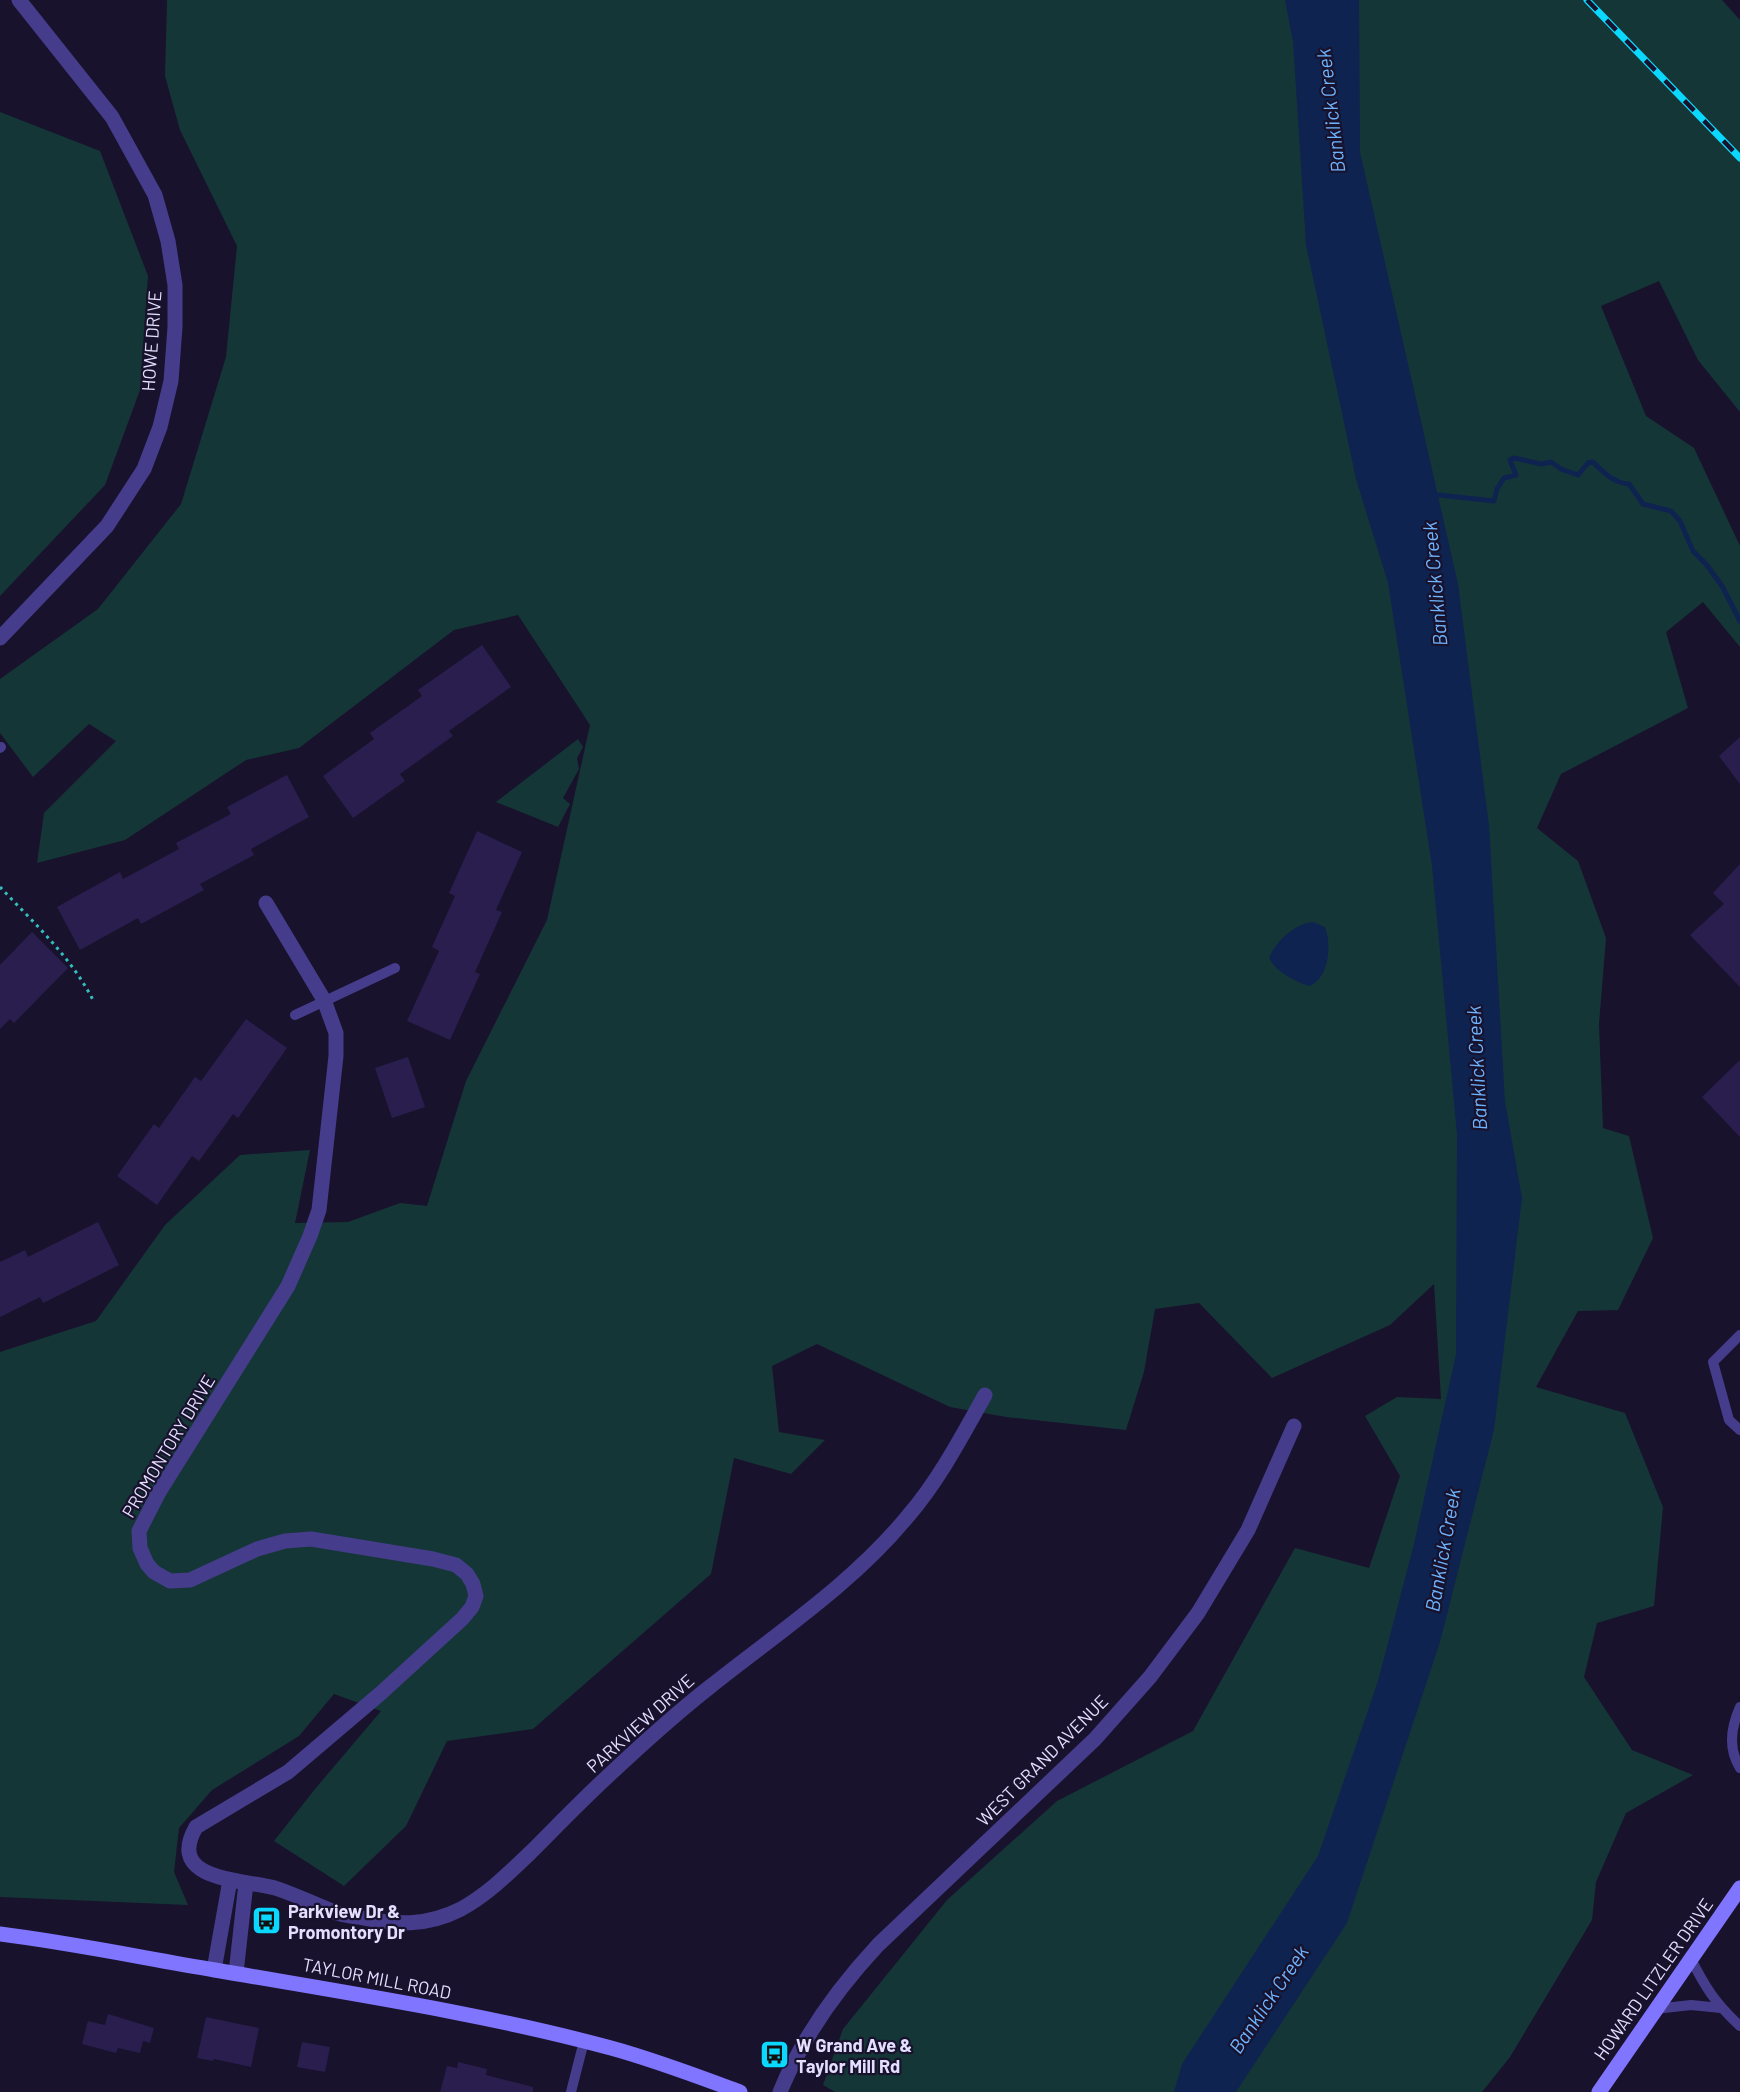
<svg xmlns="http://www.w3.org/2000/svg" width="1740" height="2092" font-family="Barlow,sans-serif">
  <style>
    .green { fill: #153637 }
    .water { fill: #0e2350 }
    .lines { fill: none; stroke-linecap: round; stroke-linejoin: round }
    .stream { stroke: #0e2350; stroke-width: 5 }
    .building { fill: #2a1e4e }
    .path { stroke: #32bfbe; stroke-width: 3; stroke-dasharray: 3 4.5; stroke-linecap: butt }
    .lane { stroke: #453d8b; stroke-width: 10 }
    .street { stroke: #453d8b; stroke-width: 15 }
    .secondary { stroke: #8075fe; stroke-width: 15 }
    .rail-casing { stroke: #0bd8fe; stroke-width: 7 }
    .rail { stroke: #18122d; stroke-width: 4.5; stroke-dasharray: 14; stroke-linecap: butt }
    .labels { text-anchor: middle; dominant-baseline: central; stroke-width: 4.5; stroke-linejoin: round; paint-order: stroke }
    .street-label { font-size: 18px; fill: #e4deff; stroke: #18122d }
    .poi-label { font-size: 18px; font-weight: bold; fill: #e4deff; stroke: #18122d; text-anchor: start }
    .water-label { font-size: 20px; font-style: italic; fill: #6db3fe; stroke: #18122d }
  </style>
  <rect width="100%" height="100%" fill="#18122d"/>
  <g class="green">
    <polygon points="167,0 1722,0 1740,20 1740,412 1698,360 1659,281 1601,306 1646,416 1694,448 1740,546 1740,647 1703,602 1666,632 1688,708 1561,774 1537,828 1578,861 1606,938 1599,1024 1603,1128 1629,1136 1653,1238 1618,1310 1578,1311 1536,1387 1625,1413 1663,1507 1654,1606 1597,1623 1584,1677 1632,1750 1693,1775 1626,1813 1596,1882 1592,1920 1510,2057 1482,2092 835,2092 823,2085 843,2029 947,1900 1057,1801 1193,1731 1295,1548 1369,1568 1400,1476 1365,1416 1397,1397 1441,1399 1434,1284 1390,1325 1272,1378 1199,1303 1155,1309 1144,1372 1126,1430 1006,1417 950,1407 817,1344 772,1366 779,1432 825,1440 791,1474 734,1458 711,1574 533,1729 447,1741 406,1826 344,1886 274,1841 315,1789 381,1711 334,1694 299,1736 212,1790 179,1828 174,1872 188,1905 0,1897 0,1352 96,1321 165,1225 240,1155 310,1150 295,1223 348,1222 400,1203 427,1206 466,1081 547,920 590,725 518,615 454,630 299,748 246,760 125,840 37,863 44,813 116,741 89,724 33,777 0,733 0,679 98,609 181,504 226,357 237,246 180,130 165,76"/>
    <polygon points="0,112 100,151 148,276 140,390 105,485 0,596"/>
    <polygon points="578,739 583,747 577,758 579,769 563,798 570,804 558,827 496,802"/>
  </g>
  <g class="water">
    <polygon points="1285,0 1359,0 1360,152 1458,584 1489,825 1505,1101 1522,1198 1494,1430 1440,1642 1347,1923 1236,2092 1174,2092 1182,2064 1318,1856 1378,1681 1414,1544 1456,1354 1457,1135 1432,866 1388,583 1356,479 1306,245 1293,42"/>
    <path d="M1313,922L1325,927C1332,946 1329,978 1309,986C1294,981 1276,972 1269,958C1276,941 1294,924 1313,922Z"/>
  </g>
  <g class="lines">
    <path class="stream" d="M1439,495L1494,501L1497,489L1504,478L1516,475L1510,460L1514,458L1541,464L1551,462L1561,469L1578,475L1588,463L1593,462C1604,473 1614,483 1629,484L1643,504L1671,511L1680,521L1693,551L1706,564L1722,586L1740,621"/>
  </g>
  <g class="building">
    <polygon points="482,645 511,687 449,731 453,736 400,774 405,781 353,818 323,776 374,739 370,733 422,696 418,690"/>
    <polygon points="1740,737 1740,784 1719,756"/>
    <polygon points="287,775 309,817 251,849 254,855 200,884 204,890 141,924 138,918 80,950 57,907 120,872 123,879 179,849 176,843 231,814 227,807"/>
    <polygon points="477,831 522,852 496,910 502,912 475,972 480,974 450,1040 407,1021 439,951 432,947 455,896 449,893"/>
    <polygon points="1740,864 1740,987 1690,935 1724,904 1713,893"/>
    <polygon points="32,932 68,968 14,1023 10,1019 0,1029 0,965"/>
    <polygon points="246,1019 287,1048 238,1118 233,1114 199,1161 192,1156 157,1205 117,1176 154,1124 159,1128 195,1077 201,1081"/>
    <polygon points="408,1057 425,1107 392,1118 375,1068"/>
    <polygon points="1740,1060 1740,1137 1702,1097"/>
    <polygon points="98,1222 119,1265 43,1303 40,1297 0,1317 0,1262 25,1250 28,1257"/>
    <polygon points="108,2014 154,2028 150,2043 143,2041 140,2053 118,2048 116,2053 82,2044 88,2021 105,2025"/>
    <polygon points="206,2017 259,2028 251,2067 214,2059 213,2061 197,2058"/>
    <polygon points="302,2042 330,2047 325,2072 297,2067"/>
    <polygon points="458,2062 487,2069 486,2075 533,2087 533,2092 440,2092 447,2066 457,2068"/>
  </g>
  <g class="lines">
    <path class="path" d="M0,887C33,922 71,957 93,1000"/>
    <g class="lane">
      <polyline points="0,748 1,747"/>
      <polyline points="295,1015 395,968"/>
      <polyline points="1740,1335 1713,1362 1729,1420 1740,1430"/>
      <path d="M1740,1707C1731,1727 1728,1749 1740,1768"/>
      <path d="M1690,1957C1705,1987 1715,2003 1740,2026"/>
      <polyline points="1655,2009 1691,2005 1721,2008"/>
      <polyline points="571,2092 584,2041"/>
    </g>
    <g class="street">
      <polyline points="0,638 107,526 144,469 160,427 171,381 175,327 175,285 168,241 155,195 112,117 19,0"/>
      <path d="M266,903L324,1000L336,1033V1056L319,1210L310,1236L288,1286L159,1492L139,1531L140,1548L147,1564L154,1572L170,1581L190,1580L257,1549L285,1541L311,1539L433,1559L456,1565L467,1574L473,1584L476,1596L472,1607L462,1619L381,1693L288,1772L196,1827C164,1883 248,1879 278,1889C296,1895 314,1904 332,1911C340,1915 349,1916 358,1917C395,1925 426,1927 461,1909C488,1894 509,1873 531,1852C556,1827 581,1801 607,1777C640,1746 675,1714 711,1686C779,1632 853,1583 908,1516C939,1480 962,1436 985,1395"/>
      <polyline points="214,1970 230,1880"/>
      <polyline points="236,1973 246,1883"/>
      <path d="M780,2092C802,2038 838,1988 878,1945L1095,1739L1150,1677L1198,1613L1248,1530L1294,1426"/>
    </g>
    <g class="secondary">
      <path d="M0,1934C72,1943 143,1958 215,1970C347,1993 481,2013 611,2048C655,2060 697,2076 740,2092"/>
      <polyline points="1599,2092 1740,1888"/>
    </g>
    <defs>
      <polyline id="rail" points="1587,0 1740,158"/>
    </defs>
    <use href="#rail" class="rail-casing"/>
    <use href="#rail" class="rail"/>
  </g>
  <defs>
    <symbol id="bus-square" viewBox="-11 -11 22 22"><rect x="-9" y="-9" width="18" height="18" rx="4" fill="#0bd8fe" stroke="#18122d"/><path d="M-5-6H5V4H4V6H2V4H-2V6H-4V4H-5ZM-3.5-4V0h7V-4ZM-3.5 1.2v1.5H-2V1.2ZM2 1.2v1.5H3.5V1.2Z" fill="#111"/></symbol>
  </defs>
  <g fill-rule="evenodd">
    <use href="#bus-square" x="250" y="1904" width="33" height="33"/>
    <use href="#bus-square" x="758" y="2038" width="33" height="33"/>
  </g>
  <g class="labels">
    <g class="street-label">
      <text transform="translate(151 341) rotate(-86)">HOWE DRIVE</text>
      <text transform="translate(168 1446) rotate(-59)">PROMONTORY DRIVE</text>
      <text transform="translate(640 1723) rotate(-42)">PARKVIEW DRIVE</text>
      <text transform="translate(1042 1760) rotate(-45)">WEST GRAND AVENUE</text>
      <text transform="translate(377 1978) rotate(11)">TAYLOR MILL ROAD</text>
      <text transform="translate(1653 1979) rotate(-55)">HOWARD LITZLER DRIVE</text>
    </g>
    <g class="poi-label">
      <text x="288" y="1911">Parkview Dr &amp;<tspan x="288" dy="21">Promontory Dr</tspan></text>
      <text x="796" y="2045">W Grand Ave &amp;<tspan x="796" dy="21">Taylor Mill Rd</tspan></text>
    </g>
    <g class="water-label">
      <text transform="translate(1330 111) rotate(-97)">Banklick Creek</text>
      <text transform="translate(1434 584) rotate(-95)">Banklick Creek</text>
      <text transform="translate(1476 1068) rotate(-93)">Banklick Creek</text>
      <text transform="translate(1442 1550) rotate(-80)">Banklick Creek</text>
      <text transform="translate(1268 1999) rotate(-56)">Banklick Creek</text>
    </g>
  </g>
</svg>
